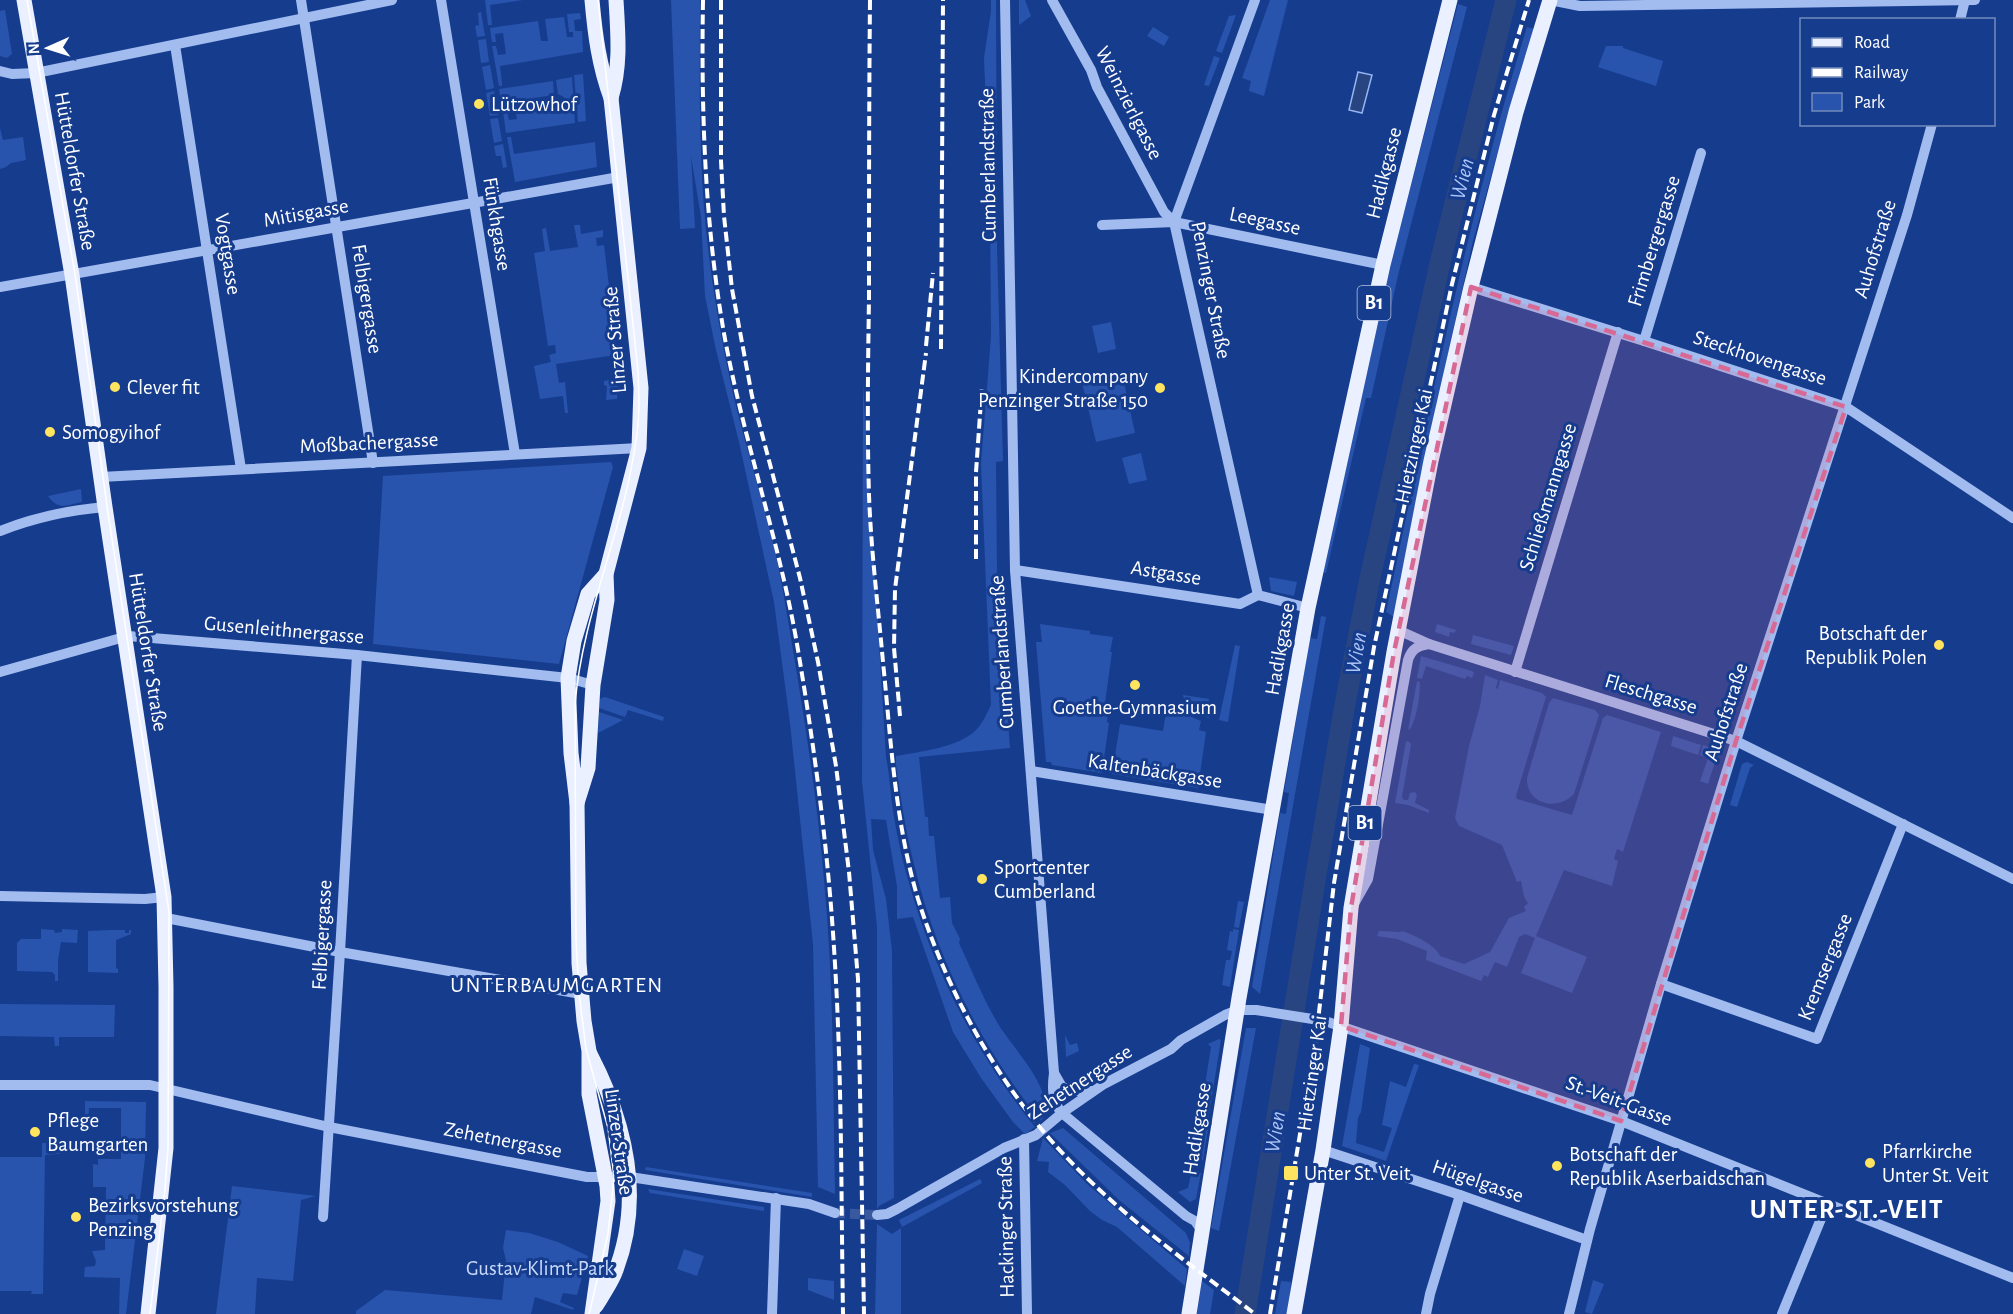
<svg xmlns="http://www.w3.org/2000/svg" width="2013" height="1314" font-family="'Alegreya Sans',sans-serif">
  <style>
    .green { fill: #2854ad }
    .water { fill: #284481; stroke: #94b4f2; stroke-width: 1.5 }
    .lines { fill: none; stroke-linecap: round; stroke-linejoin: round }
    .river { stroke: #284481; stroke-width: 21 }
    .minor-tunnel { stroke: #39599f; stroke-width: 10; stroke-dasharray: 10 5; stroke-linecap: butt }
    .minor { stroke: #a2bcf0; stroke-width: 10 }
    .major { stroke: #eaf0ff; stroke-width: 15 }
    .tram { stroke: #fff; stroke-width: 1.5 }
    .rail { stroke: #fff; stroke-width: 4; stroke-dasharray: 10 4.5; stroke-linecap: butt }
    .minor-bridge { stroke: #a2bcf0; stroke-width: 10 }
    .marked { fill: #d76994; fill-opacity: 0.2; stroke: #d76994; stroke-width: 4.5; stroke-dasharray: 12 8; stroke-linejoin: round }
    .poi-dot { fill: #ffe460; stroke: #163c8e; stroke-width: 2 }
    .labels { text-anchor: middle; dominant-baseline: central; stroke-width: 6; stroke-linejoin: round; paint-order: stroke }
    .shield { fill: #163c8e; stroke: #b9c4dd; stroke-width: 1.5 }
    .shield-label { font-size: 20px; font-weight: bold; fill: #fff }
    .street-label { font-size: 21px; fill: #fff; stroke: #163c8e }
    .poi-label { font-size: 21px; fill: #fff; stroke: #163c8e; text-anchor: start }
    .park-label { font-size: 21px; fill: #c8d9fb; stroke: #163c8e }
    .water-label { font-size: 22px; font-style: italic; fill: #aec6f7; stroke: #163c8e }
    .neighbourhood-label { font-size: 22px; letter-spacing: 1.5px; fill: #fff; stroke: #163c8e }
    .district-label { font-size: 27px; font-weight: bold; letter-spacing: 1.5px; fill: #fff; stroke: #163c8e }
  </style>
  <rect width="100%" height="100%" fill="#163c8e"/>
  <g class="green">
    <polygon points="485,0 523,0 490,5 492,25 488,25"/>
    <path d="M671,0H700C700,50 699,101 701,152C703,228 714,305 730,380C745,451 771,519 783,591C800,690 817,791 825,891C834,992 833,1093 835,1194L818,1187L813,944L790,723L774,602L739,442L716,350L705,296L701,217L691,156L695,228L680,229Z"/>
    <path d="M991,0H996L997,248L1003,461L996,462L997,575L1010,748L919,757L925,817H928L929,836H934L940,898L950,897L952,923L960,939L959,943C972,971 984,1001 1000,1027C1016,1051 1040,1075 1046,1104C1048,1111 1045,1115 1041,1121C983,1050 936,957 915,868C906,834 901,800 896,765V756C919,752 960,747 976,730C983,723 987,713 991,705L981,464L991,336L990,207L984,58L991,11Z"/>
    <polygon points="1019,0 1025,0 1031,16 1019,25"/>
    <polygon points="1270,0 1288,0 1264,96 1249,91 1251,81 1242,78"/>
    <polygon points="1458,4 1467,7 1399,271 1371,398 1366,398 1326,573 1323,572 1393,255"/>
    <polygon points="5,10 12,54 7,58 0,56 0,11"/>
    <polygon points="481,12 485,36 477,37 475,26 479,25 478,13"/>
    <polygon points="580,13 581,19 574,20 575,31 582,31 583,52 500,66 502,83 502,86 499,86 492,46 496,46 498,55 506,54 503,33 495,34 496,42 492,42 490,28 538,21 541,41 548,41 545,19 564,17 567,37 573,37 573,32 569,32 567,14"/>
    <polygon points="1236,15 1222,53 1216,51 1229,16"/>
    <polygon points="1153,27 1169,37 1164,46 1147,36"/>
    <path d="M1527,27L1534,29L1519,76L1473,241L1449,349L1394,617L1386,612C1428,416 1467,219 1527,27Z"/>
    <polygon points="486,39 489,62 481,63 478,40"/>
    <polygon points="1606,46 1623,46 1623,48 1663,61 1656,86 1598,67"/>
    <polygon points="1214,56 1220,58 1209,86 1204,85"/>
    <polygon points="490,65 494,88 486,90 482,67"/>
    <polygon points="583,74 586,121 578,122 574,75"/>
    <polygon points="572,77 575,123 506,133 503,111 507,111 509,120 517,119 513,99 505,100 506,107 502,108 499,89 553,81 554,95 533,98 535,111 561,108 565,104 564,97 558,94 556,80"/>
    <polygon points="494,91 498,115 490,116 486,93"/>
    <polygon points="498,118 502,141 494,143 490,119"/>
    <polygon points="0,128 3,140 23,137 26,160 11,163 6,167 0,169"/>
    <polygon points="507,137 511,137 514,154 595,142 597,167 515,182"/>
    <polygon points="503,144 507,167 503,168 501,156 496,156 494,146"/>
    <polygon points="574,225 580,225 581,234 603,230 603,237 596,238 597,246 604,245 617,352 615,355 556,364 559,383 565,382 568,413 565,413 563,396 540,399 534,366 551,362 549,355 556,353 555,345 548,346 534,253 545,251 542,229 546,228 550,251 578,247"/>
    <polygon points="1111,322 1116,349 1098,353 1092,326"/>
    <polygon points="1122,373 1135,433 1096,442 1082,382"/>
    <polygon points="618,379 617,399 606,400 607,386 604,385 604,381"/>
    <path d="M863,383L886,757C890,775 890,793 893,811C897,835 902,860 909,883C933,970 978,1057 1035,1127L1025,1134L1013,1122L981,1078L953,1032L913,917L897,919V886L886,820L871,819L873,850L886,899L892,951L894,1198L879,1206L877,1209V927L862,781Z"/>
    <polygon points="1141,453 1147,480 1129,484 1122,458"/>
    <polygon points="611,462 613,467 559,664 373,644 383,476"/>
    <path d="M81,489L82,502C66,505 59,511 48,496Z"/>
    <polygon points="1269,577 1297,582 1294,596 1271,591"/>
    <polygon points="1321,616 1326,617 1260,994 1252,987 1280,813 1286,814 1289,793 1284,792 1310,638 1317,639"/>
    <polygon points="1040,624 1090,631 1090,634 1113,637 1110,652 1112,652 1105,703 1109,704 1107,722 1109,723 1102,773 1052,765 1051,762 1046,762 1036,642 1042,642"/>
    <polygon points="1437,624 1456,630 1454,633 1450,632 1449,637 1435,632"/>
    <polygon points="1473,635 1514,646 1511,655 1471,644"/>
    <polygon points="1235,645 1240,646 1228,722 1219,720"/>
    <polygon points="1421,656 1472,671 1474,673 1472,678 1467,676 1465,679 1426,666 1422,679 1417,678"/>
    <path d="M1485,675L1498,680L1496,688L1498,689L1500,680L1542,693L1546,697L1516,796L1517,799L1572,815L1603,718L1607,715L1661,732L1623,852L1617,849L1614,859L1618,861L1612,886L1564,870L1536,936L1587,957L1572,993L1521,973L1535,938L1525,934L1519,937L1507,967L1495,962L1488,977L1484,975L1481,981L1426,960L1427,951L1397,939L1377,936L1379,931L1400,932L1402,931C1414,935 1436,945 1440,956L1464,964L1490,952L1509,918L1526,911L1524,907L1528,903L1524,897L1521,881L1517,882L1502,845L1459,826L1455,818L1469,746L1480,706Z"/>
    <path d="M1417,681L1420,682C1420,698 1417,714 1411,728L1408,730Z"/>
    <path d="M1183,695L1209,699L1208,708L1211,709L1209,718C1198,714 1185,707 1183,695Z"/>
    <polygon points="605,697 664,717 663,721 628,710 625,717 599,708 600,699"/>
    <path d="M1553,698L1595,710L1599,715L1574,794C1557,812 1526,804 1527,778L1549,703Z"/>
    <polygon points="1167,707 1201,721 1199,730 1206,732 1198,788 1112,774 1120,724 1163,731"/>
    <polygon points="599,712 623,720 598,733"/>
    <polygon points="1673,736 1701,745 1698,755 1671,746"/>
    <polygon points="1406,741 1410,742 1411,745 1402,797 1404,800 1408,800 1410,793 1415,792 1417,795 1415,803 1429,810 1429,813 1408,805 1395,803"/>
    <polygon points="1703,745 1719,750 1708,784 1700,781 1708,758 1700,755"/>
    <polygon points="1747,762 1754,765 1750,768 1737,807 1730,805 1742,764"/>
    <polygon points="1238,901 1244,902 1239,928 1234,927"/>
    <polygon points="41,929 54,930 55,933 62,932 62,929 78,930 77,943 61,942 58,960 58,981 55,981 55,975 52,972 17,971 17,943 21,939 41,939"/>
    <polygon points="1233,929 1239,930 1230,987 1222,985 1226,960 1230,960 1232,951 1227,950 1230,931 1233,932"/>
    <polygon points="111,930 125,930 125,933 129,933 129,930 131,930 131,934 116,940 116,968 118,969 118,973 88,972 88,931"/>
    <polygon points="0,1004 115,1005 114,1037 59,1037 59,1046 55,1046 54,1037 0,1036"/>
    <polygon points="1246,1028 1256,1028 1219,1231 1211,1228"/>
    <polygon points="1065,1035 1070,1045 1077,1043 1079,1051 1066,1057"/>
    <polygon points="1219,1039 1221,1040 1208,1121 1199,1122 1211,1047 1208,1044"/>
    <polygon points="1360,1044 1370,1048 1361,1112 1358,1118 1356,1143 1384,1152 1392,1128 1382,1125 1390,1081 1406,1087 1414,1064 1419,1065 1386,1161 1342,1146"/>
    <polygon points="85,1101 146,1102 145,1158 126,1314 119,1314 120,1278 84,1277 85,1267 95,1266 96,1261 92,1251 105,1250 106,1187 93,1187 93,1164 98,1165 98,1159 121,1159 121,1108 89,1108 88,1130 85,1130"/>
    <polygon points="1198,1126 1205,1127 1208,1129 1203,1160 1192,1164"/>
    <polygon points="1063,1128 1186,1233 1190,1243 1189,1256 1119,1200 1050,1133"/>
    <polygon points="1043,1138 1087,1184 1187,1269 1185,1286 1117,1227 1102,1220 1090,1211 1065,1185 1048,1172 1049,1162 1037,1161"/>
    <polygon points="42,1143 69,1144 69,1153 45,1155 43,1294 31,1294 32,1291 0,1291 0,1157 42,1157"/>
    <polygon points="646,1167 812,1193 812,1197 645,1170"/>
    <polygon points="1201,1173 1196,1199 1190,1202 1178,1192 1188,1188 1191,1174"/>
    <polygon points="980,1179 982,1183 902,1227 899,1220"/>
    <polygon points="232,1186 316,1196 301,1200 293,1281 257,1278 255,1314 216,1314"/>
    <polygon points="648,1189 764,1207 764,1211 650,1193"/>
    <polygon points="877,1224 892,1234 901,1228 901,1314 875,1314"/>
    <polygon points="506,1230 529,1233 558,1242 588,1256 577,1295 563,1293 560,1302 574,1308 573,1310 535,1297 531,1314 356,1314 356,1311 385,1290 502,1300 506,1260 503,1248"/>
    <polygon points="684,1249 704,1256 697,1276 677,1269"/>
    <polygon points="808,1278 834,1281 834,1300 808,1290"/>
    <polygon points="1593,1280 1604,1284 1592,1314 1585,1312"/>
    <polygon points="1202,1281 1214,1290 1210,1314 1197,1314"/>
    <polygon points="1281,1281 1291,1282 1289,1314 1275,1314"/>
  </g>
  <polygon class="water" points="1358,72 1372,75 1362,113 1349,110"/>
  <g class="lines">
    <polyline class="river" points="1245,1314 1316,875 1345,704 1370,578 1441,259 1506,0"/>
    <polyline class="minor-tunnel" points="835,1213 877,1215"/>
    <g class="minor">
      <polyline points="301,0 373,463"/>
      <polyline points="441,0 515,454"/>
      <path d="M1005,0L1015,570L1054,1073C1052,1088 1052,1102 1062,1113L1186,1216L1195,1221L1202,1231"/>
      <polyline points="1052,0 1091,70 1097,87 1164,212 1174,222"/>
      <polyline points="1255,0 1174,222 1258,595"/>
      <polyline points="1550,0 1580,6 1975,0"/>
      <polyline points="1960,20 1965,0"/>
      <polyline points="175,45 241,469"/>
      <polyline points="0,71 12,74 36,73 392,0"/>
      <polyline points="1102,225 1174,222 1383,265"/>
      <polyline points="0,287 619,177"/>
      <polyline points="1471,287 1644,341 1846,407 2013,518"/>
      <polyline points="1644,341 1701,153"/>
      <polyline points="101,477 639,448"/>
      <path d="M0,531C33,518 70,510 105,507"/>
      <polyline points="1015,570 1240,604 1258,595 1308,608"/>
      <polyline points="1398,630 1429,644 1736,741 2013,879"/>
      <polyline points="0,672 128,636 357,655 568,678 593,685"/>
      <polyline points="1515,672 1618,332"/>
      <polyline points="1031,771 1273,810"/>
      <polyline points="0,896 145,899 164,897"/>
      <path d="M1355,902L1368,879L1408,660C1412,648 1418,646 1429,644"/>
      <polyline points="166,918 340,952 581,994"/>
      <polyline points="1661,984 1817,1039 1903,824"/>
      <polyline points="1325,1021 1621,1121 2013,1278"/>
      <polyline points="1054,1073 1062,1087 1078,1091 1093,1091"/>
      <polyline points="0,1085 150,1085 329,1127 587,1177 630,1177 809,1204 835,1213"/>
      <polyline points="1024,1139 1027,1314"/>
      <polyline points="1323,1150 1460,1195 1587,1240"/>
      <polyline points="877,1215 887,1214 897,1209 1004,1148 1036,1135 1062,1113 1104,1084 1171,1049 1181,1040 1225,1015 1238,1010 1256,1010"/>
      <polyline points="323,1217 340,952 357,655"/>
      <polyline points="772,1314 776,1198"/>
      <polyline points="1426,1314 1430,1294 1460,1195"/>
      <polyline points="1569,1314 1590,1229 1661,984 1736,741 1907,215 1932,124"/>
      <polyline points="1782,1314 1827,1204"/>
    </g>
    <g class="major">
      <polyline points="24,0 72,275 105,507 164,897 166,987 166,1148 148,1314"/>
      <path d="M611,98C621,66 618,34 616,0"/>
      <path d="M577,803L588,768L593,685L607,600L606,574L639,448L641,388L611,98C599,66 595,34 592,0"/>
      <path d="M590,1054C626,1123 645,1199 614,1275C609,1286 602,1296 596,1306"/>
      <polyline points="592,1314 608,1201 607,1186 589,1094 589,1051 584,1021 579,963 577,803 571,753 568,678 574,641 588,594 606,574"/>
      <polyline points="1189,1314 1239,998 1308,608 1383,265 1450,0"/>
      <polyline points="1294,1314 1323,1150 1341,1026 1351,908 1394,652 1431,461 1471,287 1516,112 1550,0"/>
    </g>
    <g class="tram">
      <polyline points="27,0 75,274 108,513 169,912 168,1148 165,1189 150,1314"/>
      <path d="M589,1314L608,1234L614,1177L608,1128L586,1049L579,993L576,941L575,705C582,614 624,530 636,440C640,417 639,394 638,371L598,0"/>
    </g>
    <g class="rail">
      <path d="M703,0C701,113 705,228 725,339C745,446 782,549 799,656C815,752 828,851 834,948C842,1069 841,1192 843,1314"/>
      <polyline points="721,0 721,161 724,216 732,289 752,396 800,578 818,662 836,766 849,872 858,979 864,1314"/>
      <path d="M870,0C869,99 869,199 869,298C868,364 867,429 869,495C871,550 878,606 883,662C891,741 895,822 918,899C942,975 979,1048 1027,1111C1089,1193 1174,1252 1255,1314"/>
      <polyline points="926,346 933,273"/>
      <polyline points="941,349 943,0"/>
      <polyline points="976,559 976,472 982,386"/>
      <polyline points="900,716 894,648 895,589 926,353"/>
      <polyline points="1270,1314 1316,1038 1334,883 1374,647 1452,284 1494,115 1529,0"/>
    </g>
    <polyline class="minor-bridge" points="1256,1010 1325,1021"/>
  </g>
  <path class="marked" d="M1471,287L1846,407L1736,741L1621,1121L1341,1026L1351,908L1394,652Z"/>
  <g class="poi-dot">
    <circle cx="479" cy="104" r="6"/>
    <circle cx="115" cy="387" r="6"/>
    <circle cx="1160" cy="388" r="6"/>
    <circle cx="50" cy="432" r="6"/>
    <circle cx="1939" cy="645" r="6"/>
    <circle cx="1135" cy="685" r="6"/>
    <circle cx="982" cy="879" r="6"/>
    <circle cx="35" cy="1132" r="6"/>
    <circle cx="1870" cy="1163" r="6"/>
    <circle cx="1557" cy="1166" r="6"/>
    <rect x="1283" y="1165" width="16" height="16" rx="3"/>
    <circle cx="76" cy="1217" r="6"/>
  </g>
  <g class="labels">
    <g class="shield">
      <rect x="1357.5" y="286" width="33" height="34" rx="4.5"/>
      <rect x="1348.5" y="806" width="33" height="34" rx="4.5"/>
    </g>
    <g class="shield-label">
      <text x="1374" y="303">B1</text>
      <text x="1365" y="823">B1</text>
    </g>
    <g class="street-label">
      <text transform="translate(1129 103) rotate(63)">Weinzierlgasse</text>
      <text transform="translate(988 165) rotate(-91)">Cumberlandstraße</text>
      <text transform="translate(75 171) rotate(80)">Hütteldorfer Straße</text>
      <text transform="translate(1384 173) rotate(-76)">Hadikgasse</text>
      <text transform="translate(306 213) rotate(-10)">Mitisgasse</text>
      <text transform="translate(1265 221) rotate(12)">Leegasse</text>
      <text transform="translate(497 224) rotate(81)">Fünkhgasse</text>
      <text transform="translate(1654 241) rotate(-73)">Frimbergergasse</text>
      <text transform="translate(1875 249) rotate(-73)">Auhofstraße</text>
      <text transform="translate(228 254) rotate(81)">Vogtgasse</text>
      <text transform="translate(1211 290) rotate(79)">Penzinger Straße</text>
      <text transform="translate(367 299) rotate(81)">Felbigergasse</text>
      <text transform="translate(615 340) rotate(-95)">Linzer Straße</text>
      <text transform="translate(1760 358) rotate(18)">Steckhovengasse</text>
      <text transform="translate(369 443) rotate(-3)">Moßbachergasse</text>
      <text transform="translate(1414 446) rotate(-78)">Hietzinger Kai</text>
      <text transform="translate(1548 497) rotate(-73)">Schließmanngasse</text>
      <text transform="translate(1166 573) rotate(9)">Astgasse</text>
      <text transform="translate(284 630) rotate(5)">Gusenleithnergasse</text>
      <text transform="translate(1280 649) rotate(-80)">Hadikgasse</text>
      <text transform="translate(148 652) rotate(81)">Hütteldorfer Straße</text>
      <text transform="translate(1002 652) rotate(-94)">Cumberlandstraße</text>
      <text transform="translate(1651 694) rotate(17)">Fleschgasse</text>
      <text transform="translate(1726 712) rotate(-72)">Auhofstraße</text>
      <text transform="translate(1155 771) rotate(9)">Kaltenbäckgasse</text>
      <text transform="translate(322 935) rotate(-87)">Felbigergasse</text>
      <text transform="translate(1825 967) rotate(-68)">Kremsergasse</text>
      <text transform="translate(1312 1073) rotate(-82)">Hietzinger Kai</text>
      <text transform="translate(1080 1082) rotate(-33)">Zehetnergasse</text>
      <text transform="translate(1619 1101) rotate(20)">St.-Veit-Gasse</text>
      <text transform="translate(1197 1129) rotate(-81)">Hadikgasse</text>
      <text transform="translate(503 1140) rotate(11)">Zehetnergasse</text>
      <text transform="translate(619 1142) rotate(82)">Linzer Straße</text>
      <text transform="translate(1478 1181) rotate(19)">Hügelgasse</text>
      <text transform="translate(1006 1227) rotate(-91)">Hackinger Straße</text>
    </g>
    <g class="poi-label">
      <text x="491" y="104">Lützowhof</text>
      <text x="1148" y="376" text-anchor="end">Kindercompany<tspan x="1148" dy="24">Penzinger Straße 150</tspan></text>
      <text x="127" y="387">Clever fit</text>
      <text x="62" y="432">Somogyihof</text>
      <text x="1927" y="633" text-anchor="end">Botschaft der<tspan x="1927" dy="24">Republik Polen</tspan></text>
      <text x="1135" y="707" text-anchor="middle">Goethe-Gymnasium</text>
      <text x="994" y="867">Sportcenter<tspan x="994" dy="24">Cumberland</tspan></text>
      <text x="47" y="1120">Pflege<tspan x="47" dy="24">Baumgarten</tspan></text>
      <text x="1882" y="1151">Pfarrkirche<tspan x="1882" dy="24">Unter St. Veit</tspan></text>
      <text x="1569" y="1154">Botschaft der<tspan x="1569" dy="24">Republik Aserbaidschan</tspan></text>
      <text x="1304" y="1173">Unter St. Veit</text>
      <text x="88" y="1205">Bezirksvorstehung<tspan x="88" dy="24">Penzing</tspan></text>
    </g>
    <g class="park-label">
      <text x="540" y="1268">Gustav-Klimt-Park</text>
    </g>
    <g class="water-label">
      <text transform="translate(1462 179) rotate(-76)">Wien</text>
      <text transform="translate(1356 653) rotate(-80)">Wien</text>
      <text transform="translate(1275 1132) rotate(-81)">Wien</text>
    </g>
    <g class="neighbourhood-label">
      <text x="557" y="985">UNTERBAUMGARTEN</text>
    </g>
    <g class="district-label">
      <text x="1847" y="1209">UNTER-ST.-VEIT</text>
    </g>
  </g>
  <rect x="1800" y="18" width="195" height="108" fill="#163c8e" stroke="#738abb" stroke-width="1.5"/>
  <rect x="1812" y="38" width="30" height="9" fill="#eaf0ff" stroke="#738abb" stroke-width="1.5"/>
  <text x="1854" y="48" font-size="18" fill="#ffffff">Road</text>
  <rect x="1812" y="68" width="30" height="9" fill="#ffffff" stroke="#738abb" stroke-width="1.5"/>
  <text x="1854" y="78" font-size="18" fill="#ffffff">Railway</text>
  <rect x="1812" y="93" width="30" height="18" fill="#2854ad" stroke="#738abb" stroke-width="1.5"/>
  <text x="1854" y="108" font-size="18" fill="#ffffff">Park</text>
  <g transform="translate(48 48) rotate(267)" stroke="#163c8e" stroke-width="4.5" paint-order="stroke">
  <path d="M0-4.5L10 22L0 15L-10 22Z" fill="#ffffff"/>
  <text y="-9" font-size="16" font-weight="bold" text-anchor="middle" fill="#ffffff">N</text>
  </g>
</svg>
